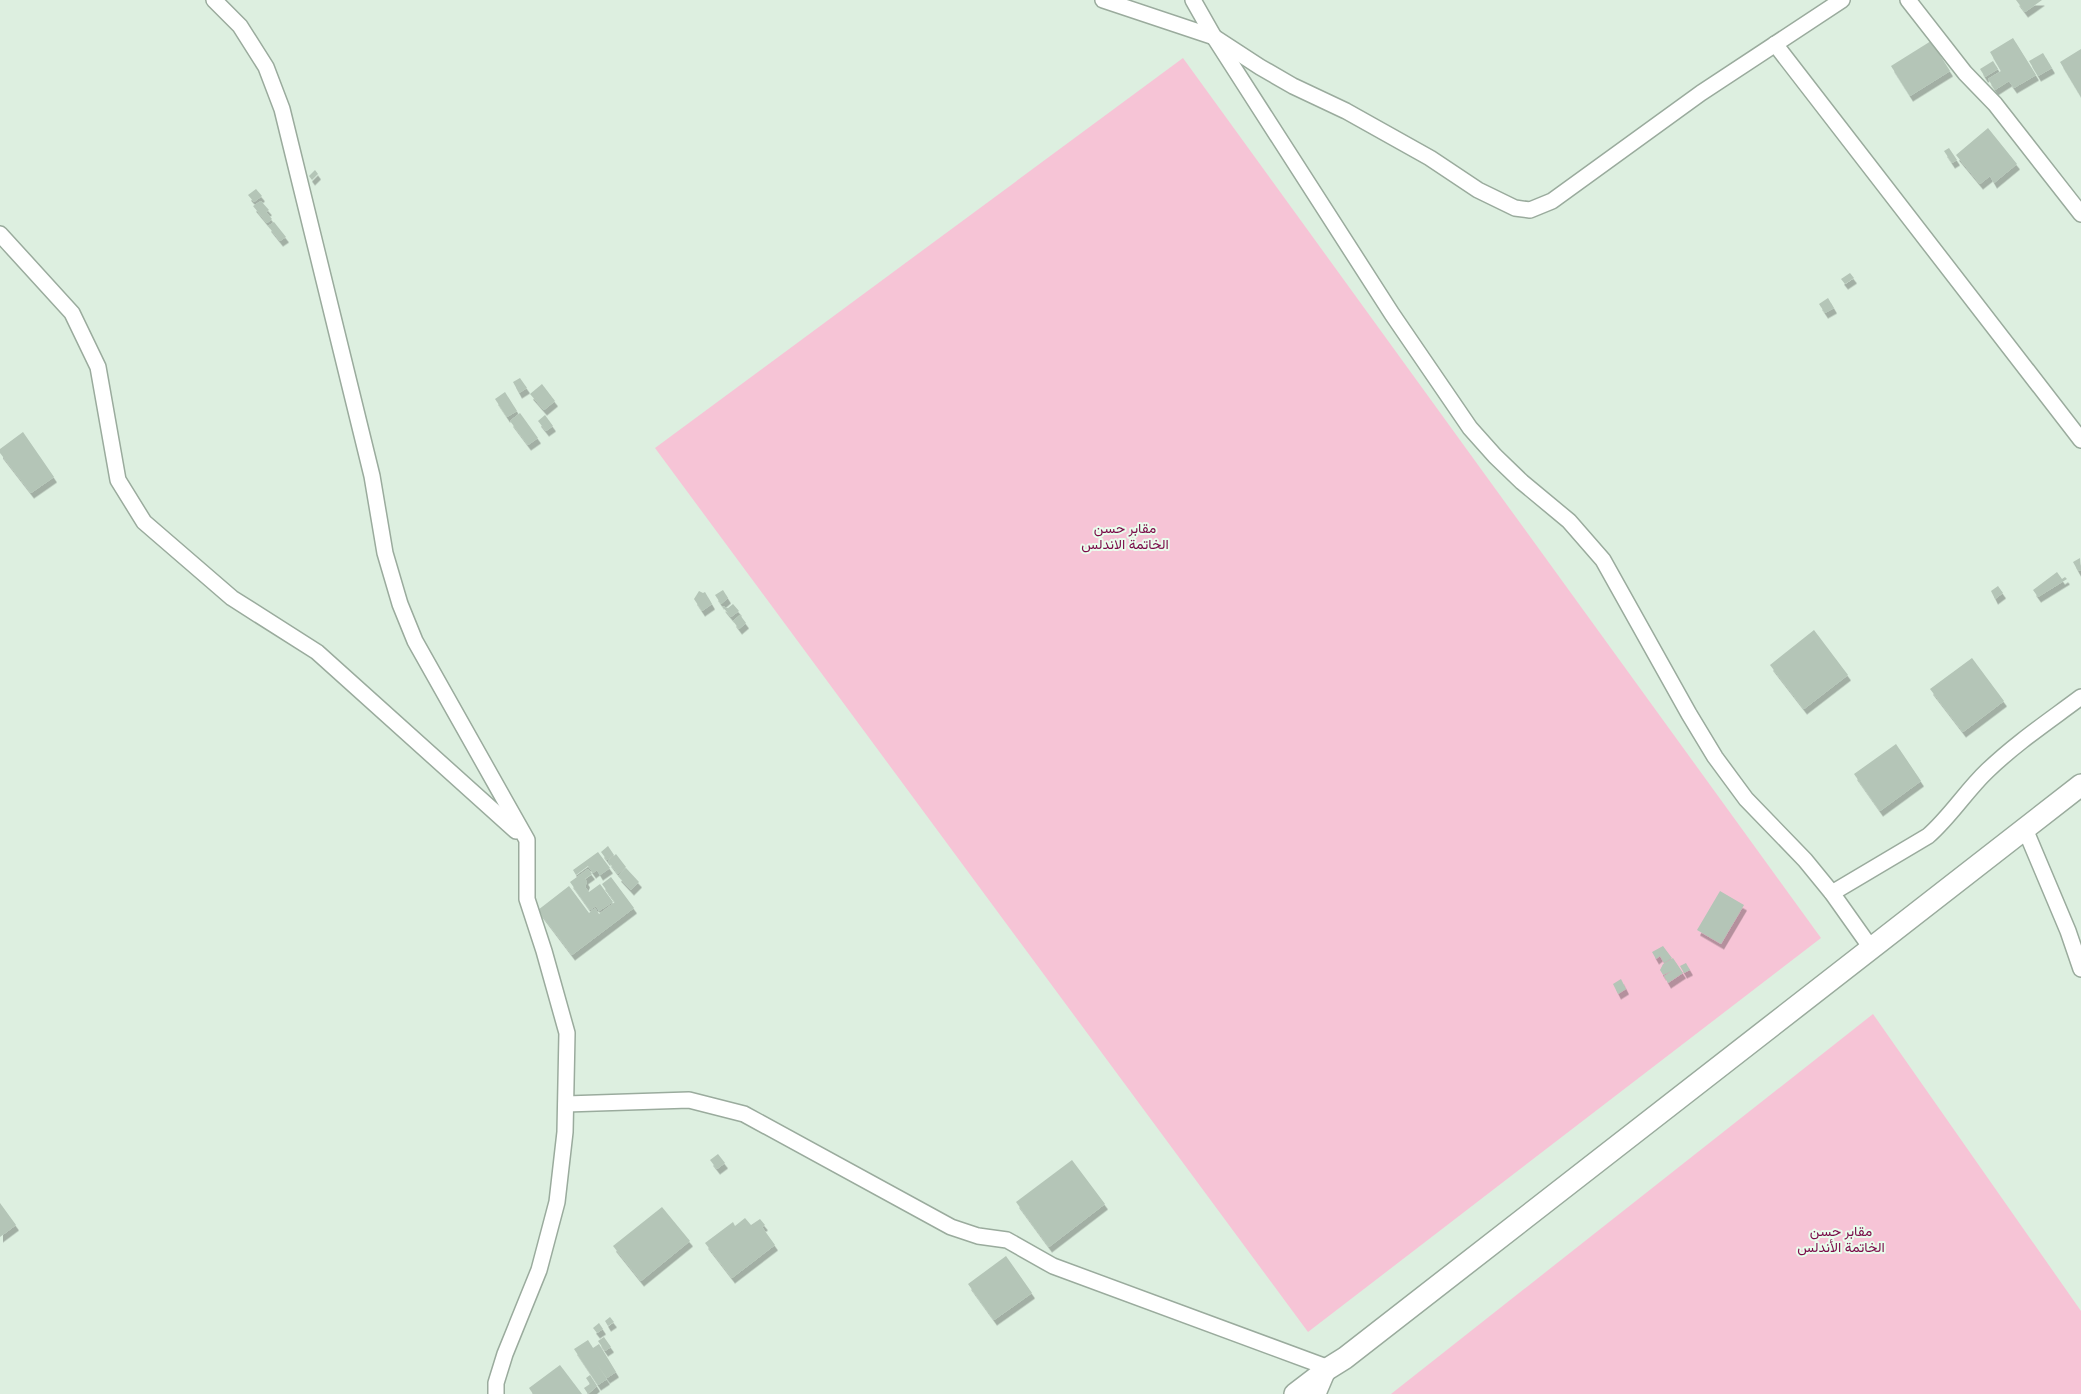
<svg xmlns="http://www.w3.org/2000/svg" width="2081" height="1394" font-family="'Golos Text',Vazirmatn,sans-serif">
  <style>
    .green { fill: #f6c4d6 }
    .building { fill: #b4c5b7; filter: url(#shadow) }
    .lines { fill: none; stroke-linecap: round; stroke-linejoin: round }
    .street-casing { stroke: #9aab9d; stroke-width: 18 }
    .secondary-casing { stroke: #9aab9d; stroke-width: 24 }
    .street { stroke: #fff; stroke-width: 15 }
    .secondary { stroke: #fff; stroke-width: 21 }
    .labels { text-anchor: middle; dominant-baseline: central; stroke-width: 4; stroke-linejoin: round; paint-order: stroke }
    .park-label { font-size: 14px; fill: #7a0a48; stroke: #eafded }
  </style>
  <defs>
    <filter id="shadow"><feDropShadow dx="3" dy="5.5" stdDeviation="0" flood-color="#0004"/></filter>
  </defs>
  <rect width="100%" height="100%" fill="#ddefe0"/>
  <g class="green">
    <polygon points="1183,58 1821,938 1308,1332 655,448"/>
    <polygon points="1873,1014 2081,1311 2081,1394 1391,1394"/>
  </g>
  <g class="building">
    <polygon points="2016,0 2042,0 2025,12"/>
    <polygon points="2013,38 2036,75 2014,88 2009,81 1995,90 1988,79 2001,71 1990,52"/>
    <polygon points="1931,41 1950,71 1910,96 1891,66"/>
    <polygon points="2081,49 2081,97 2060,62"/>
    <polygon points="2043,53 2052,68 2038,76 2029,61"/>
    <polygon points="1993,61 1998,69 1985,77 1980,69"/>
    <polygon points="1988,128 2017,164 1994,183 1990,176 1980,184 1956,155"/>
    <polygon points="1949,148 1957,160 1952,163 1944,151"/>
    <polygon points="315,170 318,174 312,180 309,176"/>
    <polygon points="256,189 262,196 254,202 248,195"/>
    <polygon points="261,201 269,210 266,212 272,219 267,223 253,206"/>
    <polygon points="274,222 286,237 280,241 268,226"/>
    <polygon points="1850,273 1854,278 1845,284 1841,279"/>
    <polygon points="1828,298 1834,308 1825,313 1819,304"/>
    <polygon points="520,378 527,388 519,393 513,382"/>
    <polygon points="542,384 555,401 544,410 530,394"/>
    <polygon points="505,392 517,411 507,417 495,399"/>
    <polygon points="520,413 538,438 528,445 510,421"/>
    <polygon points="545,415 553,426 546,431 538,421"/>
    <polygon points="23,432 54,477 31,493 0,453 0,449"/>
    <polygon points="2080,558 2081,570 2078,571 2073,562"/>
    <polygon points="2057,572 2062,579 2065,577 2067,579 2038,597 2033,590"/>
    <polygon points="1998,586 2003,593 1995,599 1991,591"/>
    <polygon points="723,590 728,598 721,604 715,595"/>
    <polygon points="699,591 703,593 705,592 712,604 702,611 694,599"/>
    <polygon points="733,604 739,611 731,617 722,606 728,608"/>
    <polygon points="740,615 746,623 739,629 733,621"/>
    <polygon points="1814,630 1848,675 1804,709 1770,665"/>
    <polygon points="1972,658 2004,701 1963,732 1930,689"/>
    <polygon points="1896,744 1921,781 1880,811 1854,774"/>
    <polygon points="608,846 614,855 607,860 601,852"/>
    <polygon points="598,852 610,868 600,875 597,870 593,873 588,866 576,875 573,870"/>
    <polygon points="616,854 626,867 618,874 608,861"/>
    <polygon points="626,868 639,882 631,890 618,876"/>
    <polygon points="588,869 592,874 585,879 587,882 585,887 589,892 600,884 613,902 599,911 596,906 590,910 570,882"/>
    <polygon points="611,877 634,908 572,955 538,910 569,886 589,913 595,908 599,914 615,902 602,884"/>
    <polygon points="1720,891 1744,905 1721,944 1697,930"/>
    <polygon points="1663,946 1672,958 1664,963 1660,956 1656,959 1652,952"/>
    <polygon points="1673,958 1683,973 1668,983 1664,976 1672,971 1663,975 1660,970 1663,964"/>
    <polygon points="1686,963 1690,970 1684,973 1680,966"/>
    <polygon points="1621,979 1626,989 1618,994 1613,984"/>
    <polygon points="718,1154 725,1163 717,1169 710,1160"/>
    <polygon points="1072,1160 1105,1204 1049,1247 1016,1202"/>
    <polygon points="0,1203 16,1225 0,1237"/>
    <polygon points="662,1207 690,1241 641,1281 613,1246"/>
    <polygon points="745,1218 751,1225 760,1219 765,1225 762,1227 775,1245 732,1278 705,1243 733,1222 735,1226"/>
    <polygon points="1006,1256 1032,1293 994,1320 968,1284"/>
    <polygon points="610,1317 614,1322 608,1326 605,1321"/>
    <polygon points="599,1323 603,1329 597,1333 593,1328"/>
    <polygon points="604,1337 611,1347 605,1351 598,1341"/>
    <polygon points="588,1340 593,1348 599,1344 616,1372 607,1378 596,1363 607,1379 598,1385 574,1349"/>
    <polygon points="560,1365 582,1394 533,1394 529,1388"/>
    <polygon points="590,1375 597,1386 588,1394 584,1388 590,1384 586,1378"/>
  </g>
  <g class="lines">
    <defs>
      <g id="street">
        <polyline points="214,0 240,26 266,67 282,109 372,476 385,553 400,604 415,641 527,840 527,899 544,951 567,1033 565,1132 557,1202 539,1270 505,1354 496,1383 496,1394"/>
        <polyline points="1103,0 1214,37 1260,67 1293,86 1346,111 1430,158 1478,190 1515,208 1530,210 1552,201 1701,93 1842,0"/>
        <polyline points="1193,0 1214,37 1392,314 1470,428 1495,456 1522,482 1569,521 1603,560 1689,714 1715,757 1746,799 1805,860 1832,893 1871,948"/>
        <polyline points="1908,0 1965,73 1995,104 2081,214"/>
        <polyline points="1775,44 2081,440"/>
        <polyline points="0,234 72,313 98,367 118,480 144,522 232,598 317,652 516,831"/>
        <polyline points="2025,829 2068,931 2081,969"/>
        <path d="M1832,893L1928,836C1950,817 1966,791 1987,771C2016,743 2049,721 2081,697"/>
        <polyline points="566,1104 689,1100 744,1114 951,1227 978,1236 1007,1240 1053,1266 1329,1368 1318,1394"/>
      </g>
      <polyline id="secondary" points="1295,1394 1329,1368 1345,1358 2081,785"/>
    </defs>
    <use href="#street" class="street-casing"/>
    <use href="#secondary" class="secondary-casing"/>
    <use href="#street" class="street"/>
    <use href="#secondary" class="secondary"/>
  </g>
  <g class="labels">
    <g class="park-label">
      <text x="1125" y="527">مقابر حسن<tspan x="1125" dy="16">الخاتمة الاندلس</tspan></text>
      <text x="1841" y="1230">مقابر حسن<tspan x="1841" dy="16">الخاتمة الأندلس</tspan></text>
    </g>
  </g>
</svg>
